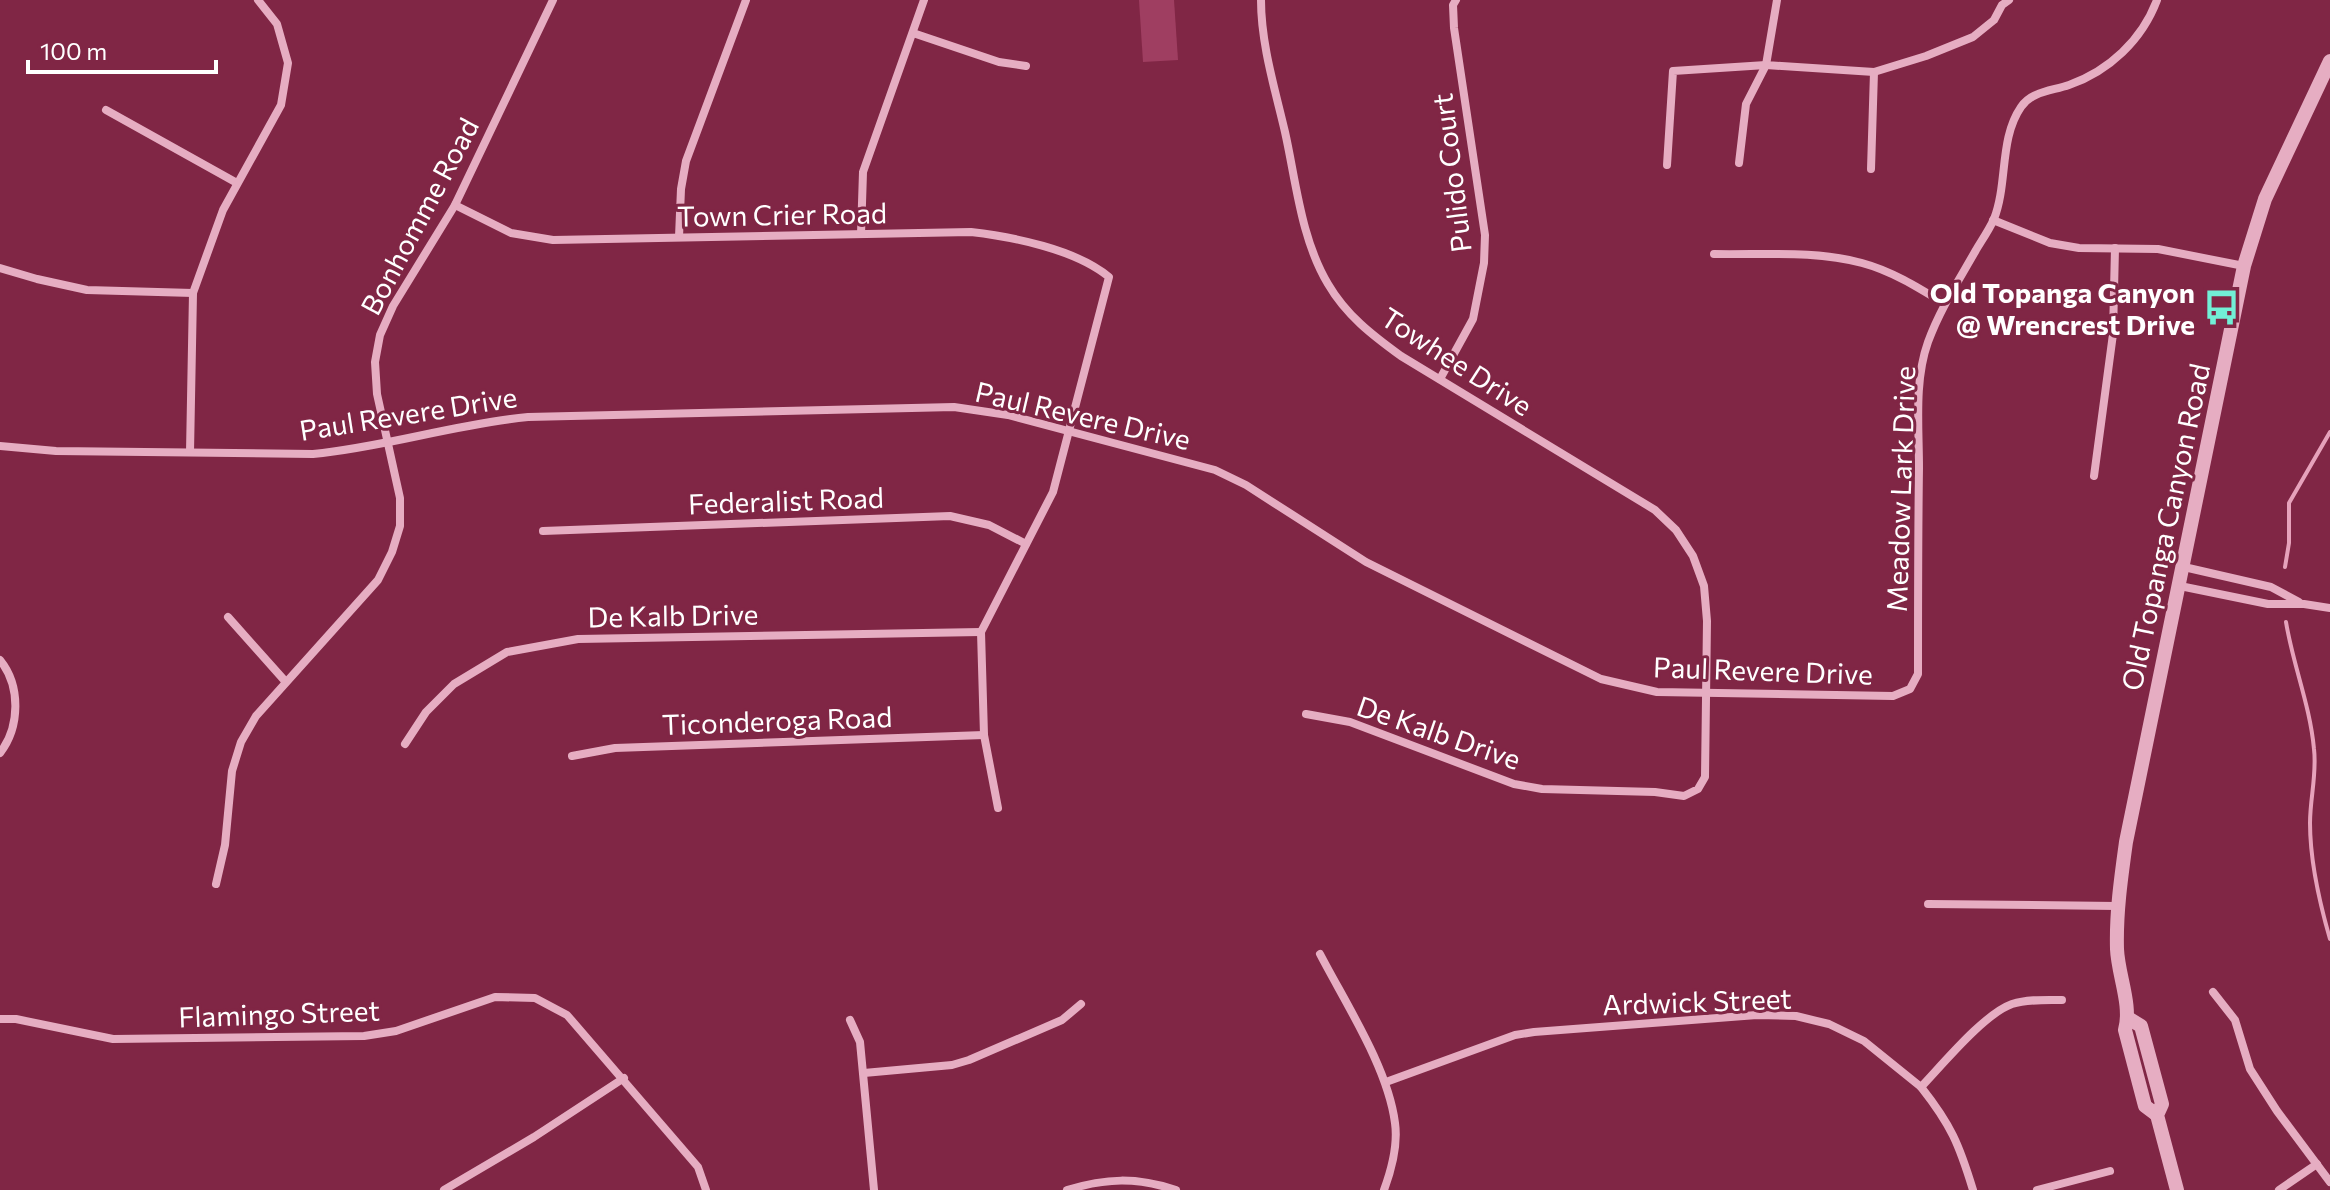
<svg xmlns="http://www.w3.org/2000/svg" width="2330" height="1190" font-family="Commissioner,sans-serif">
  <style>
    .green { fill: #9f3e61 }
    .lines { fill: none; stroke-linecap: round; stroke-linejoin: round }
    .stream { stroke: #e6a2bb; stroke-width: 4 }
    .minor { stroke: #e6adc2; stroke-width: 8 }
    .tertiary { stroke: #e6adc2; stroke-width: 14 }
    .labels { text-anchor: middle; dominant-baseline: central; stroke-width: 6; stroke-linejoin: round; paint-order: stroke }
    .street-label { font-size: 28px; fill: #fff; stroke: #802645 }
    .poi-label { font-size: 28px; font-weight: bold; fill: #fff; stroke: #802645; text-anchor: end }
  </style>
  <rect width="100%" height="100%" fill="#802645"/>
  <polygon class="green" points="1139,0 1174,0 1178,60 1143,62"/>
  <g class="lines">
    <g class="stream">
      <polyline points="2285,567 2289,543 2289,503 2330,432"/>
      <path d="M2286,622C2293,665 2310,705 2314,749C2317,774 2310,798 2310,823C2310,862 2319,901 2330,939"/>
    </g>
    <g class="minor">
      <path d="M1261,0C1261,44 1275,89 1285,132C1296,181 1301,239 1328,284C1346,315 1372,335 1401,356L1655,510L1676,530L1693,556L1704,586L1707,621L1705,777L1698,789L1684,796L1655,792L1542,789L1514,784L1350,722L1306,714"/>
      <polyline points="1777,0 1766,65 1874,72 1926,56 1973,37 1994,20 2002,5 2009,0"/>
      <polyline points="913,33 999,62 1026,66"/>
      <polyline points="106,110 237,183"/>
      <polyline points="1739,163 1746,104 1766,65"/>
      <polyline points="1667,165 1673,71 1766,65"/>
      <polyline points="1871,169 1874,72"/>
      <path d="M455,205L511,233L553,240L971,232C1013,237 1075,249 1109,277L1053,492L981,632L984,735L998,808"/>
      <polyline points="1993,220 2050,243 2079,248 2158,249 2244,266"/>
      <polyline points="861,234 863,172 924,0"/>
      <polyline points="679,237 681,189 686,161 746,0"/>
      <path d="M1714,254C1763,255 1815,250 1862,263C1892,271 1919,288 1945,304"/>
      <polyline points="0,268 37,279 87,290 193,293"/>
      <polyline points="1440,379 1473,319 1484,263 1485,235 1454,28 1453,5 1456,0"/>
      <path d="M0,446L56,451L313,454C386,447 455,424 528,417L954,407L1008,415L1215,470L1246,485L1366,562L1601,679L1657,692L1893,696L1910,689L1918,674C1918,606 1918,537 1919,468C1919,427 1914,381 1928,342C1940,309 1959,280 1976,250C1982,240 1989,230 1994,219C2008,183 1999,139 2021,107C2032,91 2052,91 2069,85C2109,71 2142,40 2157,0"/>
      <polyline points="190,452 193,293 223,210 281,105 288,63 277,24 258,0"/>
      <polyline points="2094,476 2113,334 2115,248"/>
      <polyline points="543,531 950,516 989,525 1026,544"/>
      <polyline points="2184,567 2271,587 2299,602"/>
      <polyline points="2180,586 2268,604 2304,604 2330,608"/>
      <polyline points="228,617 285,681"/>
      <path d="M0,660C21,686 20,727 0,753"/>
      <polyline points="405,744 426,712 454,684 507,652 578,639 981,632"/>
      <polyline points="572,756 615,748 984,735"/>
      <polyline points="216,884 225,845 232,771 241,742 256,716 378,580 392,552 400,526 400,498 377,394 375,362 380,335 393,306 455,205 553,0"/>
      <polyline points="1928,904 2117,906"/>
      <path d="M1320,954C1346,1004 1388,1068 1395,1123C1398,1144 1391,1171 1384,1190"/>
      <polyline points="2213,992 2235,1020 2250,1069 2277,1111 2330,1182"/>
      <polyline points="0,1019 16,1019 113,1039 364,1036 396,1031 495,997 535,998 567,1015 698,1167 706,1190"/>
      <polyline points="850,1020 860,1042 874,1190"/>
      <polyline points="864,1073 952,1065 969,1060 1062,1020 1081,1004"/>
      <path d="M1386,1082L1515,1035L1534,1032L1757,1015L1796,1016L1829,1024L1864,1041L1921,1087C1943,1064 1984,1014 2012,1004C2028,999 2046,1000 2062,1000"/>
      <path d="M1921,1087C1951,1125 1959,1144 1973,1190"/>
      <polyline points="444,1190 534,1137 624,1078"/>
      <path d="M1067,1190C1106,1178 1136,1177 1176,1190"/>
      <polyline points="2037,1190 2110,1171"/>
      <polyline points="2279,1190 2317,1164"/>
    </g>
    <g class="tertiary">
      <polyline points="2128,1018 2141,1026 2162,1104 2157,1115 2177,1190"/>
      <path d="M2157,1115L2145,1106L2125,1030C2132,1005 2118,975 2117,949C2116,913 2121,878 2126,842L2244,266L2265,199L2330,61"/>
    </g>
  </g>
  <defs>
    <symbol id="bus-bare" viewBox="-9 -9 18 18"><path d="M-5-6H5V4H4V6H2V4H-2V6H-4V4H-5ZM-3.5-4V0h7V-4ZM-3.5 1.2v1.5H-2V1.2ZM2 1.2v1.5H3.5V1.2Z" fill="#72efd6" stroke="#802645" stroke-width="2.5" paint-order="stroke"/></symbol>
  </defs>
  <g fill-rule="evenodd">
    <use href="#bus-bare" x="2196" y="282" width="51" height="51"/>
  </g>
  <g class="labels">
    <g class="street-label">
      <text transform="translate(1451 173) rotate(-97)">Pulido Court</text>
      <text transform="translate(782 214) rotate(-1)">Town Crier Road</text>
      <text transform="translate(419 216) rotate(-62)">Bonhomme Road</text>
      <text transform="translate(1457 361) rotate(33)">Towhee Drive</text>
      <text transform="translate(408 413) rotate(-9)">Paul Revere Drive</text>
      <text transform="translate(1083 415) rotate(13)">Paul Revere Drive</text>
      <text transform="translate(1900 489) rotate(-88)">Meadow Lark Drive</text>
      <text transform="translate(786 500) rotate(-2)">Federalist Road</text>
      <text transform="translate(2165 527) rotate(-78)">Old Topanga Canyon Road</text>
      <text transform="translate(673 615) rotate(-1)">De Kalb Drive</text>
      <text transform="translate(1763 670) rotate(2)">Paul Revere Drive</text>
      <text transform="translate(777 720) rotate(-2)">Ticonderoga Road</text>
      <text transform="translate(1439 732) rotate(19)">De Kalb Drive</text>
      <text transform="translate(1697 1001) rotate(-2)">Ardwick Street</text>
      <text transform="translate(279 1013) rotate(-2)">Flamingo Street</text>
    </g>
    <g class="poi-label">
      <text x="2195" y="292">Old Topanga Canyon<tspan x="2195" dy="32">@ Wrencrest Drive</tspan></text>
    </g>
  </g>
  <path d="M28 60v12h188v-12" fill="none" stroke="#ffffff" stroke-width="4"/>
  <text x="40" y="60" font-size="24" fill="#ffffff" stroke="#802645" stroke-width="6" paint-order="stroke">100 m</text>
</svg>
